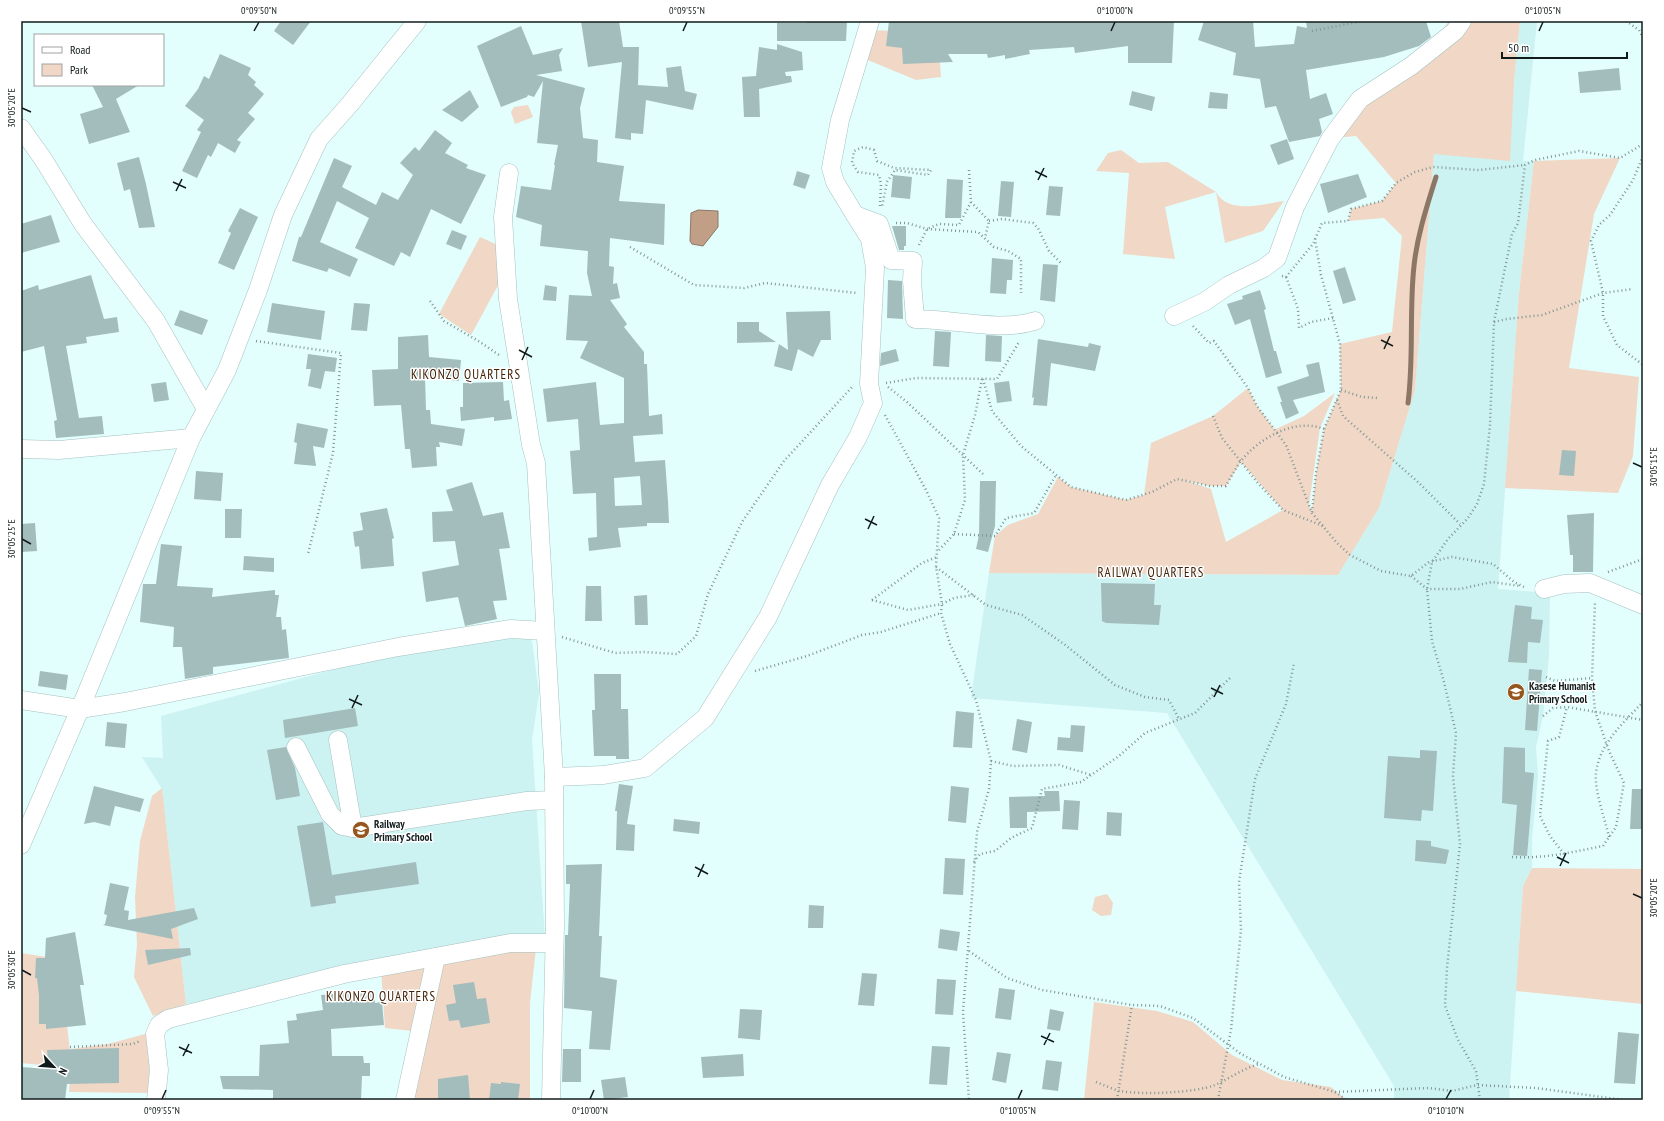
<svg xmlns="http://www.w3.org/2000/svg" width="1664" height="1121" font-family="'PT Sans Narrow',sans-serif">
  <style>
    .built { fill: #ccf2f1 }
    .green { fill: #f1d7c5; fill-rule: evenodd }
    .water { fill: #c09f86; stroke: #8c7766 }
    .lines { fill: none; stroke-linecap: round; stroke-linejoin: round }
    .stream { stroke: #8c7766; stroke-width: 5 }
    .building { fill: #a2bdbc; fill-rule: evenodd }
    .minor-casing { stroke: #a6c1c0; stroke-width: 19 }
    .path { stroke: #829695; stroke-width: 2.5; stroke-dasharray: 1 3; stroke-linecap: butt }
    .minor { stroke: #fff; stroke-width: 18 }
    .ticks { fill: none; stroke: #111b1b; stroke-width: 1.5 }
    .labels { text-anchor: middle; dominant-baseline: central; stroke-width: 3; stroke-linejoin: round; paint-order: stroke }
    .poi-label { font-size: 11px; font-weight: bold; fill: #111b1b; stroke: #fff; text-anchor: start }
    .quarter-label { font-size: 13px; letter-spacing: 1px; fill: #412207; stroke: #fff }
    .neatline { fill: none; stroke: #111b1b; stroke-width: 1.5 }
    .ticks-label { font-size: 10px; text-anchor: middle; fill: #111b1b }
  </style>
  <rect width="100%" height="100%" fill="#e2fefd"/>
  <g class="built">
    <polygon points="1520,21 1537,21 1523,161 1534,161 1519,293 1498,589 1550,593 1549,656 1543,716 1536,747 1538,776 1532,838 1532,868 1523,886 1509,1100 1394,1100 1394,1086 1167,713 971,698 989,573 1338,575 1379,508 1415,390 1434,154 1514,82"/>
    <polygon points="517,633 532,641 539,693 532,740 545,939 186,1004 162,789 142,757 163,758 161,716 384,656"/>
  </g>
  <g class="green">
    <path d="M1449,21H1520L1514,82L1510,161L1434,154L1415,390L1379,508L1338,575L989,573L995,536L1008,525L1038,514L1058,477L1071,487L1126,500L1144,495L1151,443L1213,416L1248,388L1257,406L1276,431V429L1304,416L1335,393L1320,428L1309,505L1312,512L1316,473L1324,429L1341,390L1340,344L1392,332L1402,236L1384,218L1348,221L1351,209L1382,201L1396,183L1356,136L1335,138L1365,102L1413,69ZM1241,462L1283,510L1226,542L1211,489L1184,480L1210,486H1226Z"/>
    <polygon points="871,30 938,33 941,77 916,80 863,58"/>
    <polygon points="528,105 533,117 515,124 511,112 514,107"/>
    <path d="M1121,150L1139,163L1168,162L1216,192C1229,215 1263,204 1284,201L1263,231L1225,243L1216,192L1165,207L1175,259L1123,254L1129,173L1096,171L1108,153Z"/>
    <polygon points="1620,158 1594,214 1569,368 1639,377 1633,456 1618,493 1505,488 1519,293 1534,161"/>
    <polygon points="480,237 502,247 502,278 471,335 439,314"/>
    <polygon points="162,788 186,1004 153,1016 134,977 137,945 135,897 140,841 152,796"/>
    <polygon points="1532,868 1643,869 1643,1004 1516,991 1523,886"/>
    <polygon points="1107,894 1113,903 1111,915 1101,916 1092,910 1095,897"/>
    <polygon points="536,948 530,1003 530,1100 413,1100 439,966 448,960"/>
    <polygon points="21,953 60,959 71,1062 71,1049 108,1044 149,1033 149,1093 69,1092 71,1068 21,1063"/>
    <polygon points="427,961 412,1031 385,1028 381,969"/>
    <polygon points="1094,1002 1157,1011 1193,1022 1232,1055 1282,1080 1331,1087 1346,1100 1084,1100"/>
  </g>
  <polygon class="water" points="698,210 718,211 718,227 703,246 692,244 690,241 691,213"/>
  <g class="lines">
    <path class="stream" d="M1408,403C1414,357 1409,311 1414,266C1417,236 1427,206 1436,177"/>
  </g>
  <g class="building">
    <polygon points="281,21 311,21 293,45 274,31"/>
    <polygon points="581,21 619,21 623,47 639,47 638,85 668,87 666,68 681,66 685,91 697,94 693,110 646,100 643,134 631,133 631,140 615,138 622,62 588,67"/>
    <polygon points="807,21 847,21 846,41 777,41 777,23 807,23"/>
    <polygon points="889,21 1174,21 1172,63 1128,63 1128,46 1075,53 1074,47 1029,50 1030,54 1005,59 1005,55 988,58 987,54 948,54 953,62 903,64 902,48 886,46"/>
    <polygon points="1204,21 1253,21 1255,47 1294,44 1297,26 1307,28 1306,21 1426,21 1431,37 1419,46 1384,57 1306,70 1310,99 1326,93 1333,114 1319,119 1322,132 1320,136 1289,142 1276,106 1265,108 1260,79 1233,75 1236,53 1198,40"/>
    <path d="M521,26L533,55L563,48L559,55L562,71L536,75L585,88L580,108L583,138L598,140L597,162L624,166L619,201L665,204L664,245L610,238L609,266L614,267L613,284L617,283L620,298L610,300L627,324L624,327L644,352V364H647L649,416L662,414L663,434L633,436L635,462L665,460L668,501L669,523H647V526L618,528L621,547L589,551L588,538L597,537L596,493L573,494L570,451L580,450L578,419L547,422L543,389L596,382L600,425L624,423V378L580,358L588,341L566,340L569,295L592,296L587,273L588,251L540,246L542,225L516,217L521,186L551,190L555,165H554L558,145L537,143L543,81L534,97L528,95L527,97L501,107L477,46ZM640,476L642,505L615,506L614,478Z"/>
    <polygon points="777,44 802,52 803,70 785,72 786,76 791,76 792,82 759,89 760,117 744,117 742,77 756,76 759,47 777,50"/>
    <polygon points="220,54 251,68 248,75 256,82 254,85 264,94 248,113 255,119 237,140 241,142 235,153 218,143 211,157 208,155 197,178 182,171 201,132 197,130 204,120 185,106 198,89 204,76 209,79"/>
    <polygon points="1619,68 1621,90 1580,93 1578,72"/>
    <polygon points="92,85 139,85 116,99 130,132 89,144 80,114 103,107"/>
    <polygon points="470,90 479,107 462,122 442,110"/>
    <polygon points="1132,91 1155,97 1152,111 1129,105"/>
    <polygon points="1210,92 1228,94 1227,109 1208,108"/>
    <polygon points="435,130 452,143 445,153 468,165 466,168 486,175 461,224 431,209 410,257 401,252 394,266 355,248 369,218 337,201 320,242 358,259 350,277 329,268 327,272 292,261 299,237 301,237 334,158 352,166 342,187 376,205 382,192 398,200 413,175 400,163 415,147 419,151"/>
    <polygon points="1287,139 1294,159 1278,165 1270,145"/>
    <polygon points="139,157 146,184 155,227 139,228 130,189 124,191 117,163"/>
    <polygon points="797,171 810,175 805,189 793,185"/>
    <polygon points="1358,174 1367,197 1328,213 1320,184"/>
    <polygon points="893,175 912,177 910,199 891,197"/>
    <polygon points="947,179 963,180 961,218 945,218"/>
    <polygon points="1001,181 1014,182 1011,217 998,216"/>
    <polygon points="1049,186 1063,187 1060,216 1046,215"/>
    <polygon points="240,208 258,217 234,270 218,263 231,233 228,231"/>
    <polygon points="51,215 60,242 21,253 21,224"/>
    <polygon points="892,226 906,226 906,246 904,246 904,250 899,250"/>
    <polygon points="452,230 467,236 461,250 446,244"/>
    <polygon points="992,258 1013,260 1012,280 1007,280 1006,294 990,293"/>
    <polygon points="1043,264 1058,265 1055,302 1040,300"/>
    <polygon points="1345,267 1356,300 1343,304 1333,271"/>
    <polygon points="91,275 104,319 117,317 119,332 86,337 87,343 66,346 79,418 102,416 104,434 56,438 54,421 57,420 44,346 21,352 21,291 38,285 39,290"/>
    <polygon points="888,280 902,281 903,319 887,318"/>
    <polygon points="545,285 557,287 556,301 543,300"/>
    <polygon points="1260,290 1266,309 1264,310 1274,351 1276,351 1282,373 1266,378 1250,319 1235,325 1227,304 1243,299 1242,296"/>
    <polygon points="272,303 325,311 321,340 267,332"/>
    <polygon points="354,303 370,304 367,331 351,330"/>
    <polygon points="180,310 208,320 202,335 174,325"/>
    <polygon points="830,311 831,340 821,340 813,357 798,349 792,371 774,366 779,344 788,350 786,312"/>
    <polygon points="737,322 759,322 759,331 776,342 737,343"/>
    <polygon points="935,331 951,332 949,367 933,366"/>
    <polygon points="428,335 429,357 461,360 459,381 425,377 426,410 430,410 431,424 465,429 462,446 439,442 440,447 436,447 437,466 412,468 410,449 405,449 401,405 374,406 372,370 398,369 398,337"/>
    <polygon points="986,335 1002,336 1001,362 985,361"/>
    <polygon points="1038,339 1088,347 1089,343 1101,346 1095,371 1051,363 1047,406 1033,405 1034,397 1032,398"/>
    <polygon points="896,349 899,361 880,366 881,353"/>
    <polygon points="308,354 337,358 335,372 325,371 321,389 308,386 311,369 306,369"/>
    <polygon points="1319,362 1325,392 1293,400 1299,413 1286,419 1280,402 1282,402 1277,387 1309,376 1306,365"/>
    <polygon points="1009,381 1012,401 997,403 994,383"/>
    <polygon points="166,382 169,400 154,402 151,384"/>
    <polygon points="503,382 504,401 509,400 512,419 494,421 494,417 461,421 460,407 463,407 463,383"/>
    <polygon points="297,423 328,429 324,448 313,446 316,466 294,464 297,443 294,442"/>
    <polygon points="1562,450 1576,451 1574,476 1559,475"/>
    <polygon points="196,471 223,473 221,501 194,499"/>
    <polygon points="980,481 996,481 995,526 988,552 976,549 979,535"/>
    <polygon points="472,482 483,516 503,512 510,548 499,549 507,600 493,601 497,619 465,626 458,597 426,602 422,572 459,565 455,541 433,542 432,512 453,511 446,490"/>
    <polygon points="387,508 394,538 392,539 394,566 361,569 359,546 355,547 353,532 363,530 360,513"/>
    <polygon points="225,509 242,509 241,538 225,538"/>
    <polygon points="1594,513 1593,572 1573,572 1573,555 1570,555 1567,515"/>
    <polygon points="35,523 37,551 21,552 21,524"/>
    <polygon points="161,544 182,546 177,586 213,588 212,597 275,590 275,595 279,595 276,617 281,617 282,630 286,629 289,658 213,667 213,674 185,679 182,647 173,647 174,627 140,622 143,584 156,584"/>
    <polygon points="244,556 274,558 274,572 243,570"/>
    <polygon points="1101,583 1155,584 1154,605 1161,605 1159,625 1106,623 1102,621"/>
    <polygon points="586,586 601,586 602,621 585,621"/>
    <polygon points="647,595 648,625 635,625 634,596"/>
    <polygon points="1515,605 1532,607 1531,619 1543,620 1540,643 1528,642 1527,663 1508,662"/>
    <polygon points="1529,669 1542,670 1537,731 1525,730"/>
    <polygon points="40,671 68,675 66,690 38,686"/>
    <polygon points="594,674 621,674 621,709 628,709 629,759 616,759 616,756 594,756 592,710 595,710"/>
    <polygon points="355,708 358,726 285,738 283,720"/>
    <polygon points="956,711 974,713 972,748 953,747"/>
    <polygon points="1017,719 1032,722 1027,753 1012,750"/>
    <polygon points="107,722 127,724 125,748 105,746"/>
    <polygon points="1071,725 1085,726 1083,752 1057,750 1058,737 1070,738"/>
    <polygon points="286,747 295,768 300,796 276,800 267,750"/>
    <polygon points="1504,747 1525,748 1525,772 1534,773 1527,856 1513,855 1517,805 1502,803"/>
    <polygon points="1420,750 1437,751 1433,811 1422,810 1421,821 1384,818 1388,756 1420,758"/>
    <polygon points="619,784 633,786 627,824 635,825 634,851 616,850 617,811 615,811"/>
    <polygon points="94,786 144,799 140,812 115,806 110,826 94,822 84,824"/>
    <polygon points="951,786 969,788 966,823 948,821"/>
    <polygon points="1632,789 1643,789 1643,829 1630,829"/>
    <polygon points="1044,791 1059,791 1060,811 1027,812 1027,828 1010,828 1009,797 1045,796"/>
    <polygon points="1064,800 1080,801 1078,830 1062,829"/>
    <polygon points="1107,812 1122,813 1121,836 1106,835"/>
    <polygon points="674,819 700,822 699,834 673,831"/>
    <polygon points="323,822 332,875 416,862 419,884 335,896 336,903 311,907 297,826"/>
    <polygon points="1416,840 1431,841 1431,846 1449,850 1446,864 1415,861"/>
    <polygon points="945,858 965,859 963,895 943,894"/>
    <polygon points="602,864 599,936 602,936 600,977 617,980 610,1050 589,1049 592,1011 564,1008 565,935 568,935 570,884 566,884 566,865"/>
    <polygon points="110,883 129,887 124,910 129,911 128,920 194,908 198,919 171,929 173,939 103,925 105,924 107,915 104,914"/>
    <polygon points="809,905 824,906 823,928 808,928"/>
    <polygon points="940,929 960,932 957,951 938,948"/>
    <polygon points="75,932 84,985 80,985 86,1025 46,1029 46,1024 39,1024 39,995 37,978 35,978 36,958 45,958 46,938"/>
    <polygon points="190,948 191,955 148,965 145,950"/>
    <polygon points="862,973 877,974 874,1006 858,1005"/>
    <polygon points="937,979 956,980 953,1015 935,1014"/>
    <polygon points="474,982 477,999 486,998 490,1023 461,1028 459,1020 449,1021 446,1005 456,1003 453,985"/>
    <polygon points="999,988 1015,990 1011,1020 995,1018"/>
    <polygon points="374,991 375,1003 382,1002 384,1025 331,1029 332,1056 363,1056 364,1063 370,1063 370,1076 362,1076 361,1100 273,1100 273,1090 223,1089 220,1076 259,1076 260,1045 289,1043 287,1021 297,1020 296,1014 323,1010 321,995"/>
    <polygon points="740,1009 762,1010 760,1040 738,1038"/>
    <polygon points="1050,1009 1064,1012 1060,1031 1047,1029"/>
    <polygon points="1618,1032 1639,1034 1635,1084 1614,1083"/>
    <polygon points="932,1046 950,1047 947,1085 929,1084"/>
    <polygon points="119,1048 119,1083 67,1084 65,1100 21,1100 21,1067 49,1069 47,1050"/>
    <polygon points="563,1049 581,1049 581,1082 562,1082"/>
    <polygon points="997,1052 1011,1054 1006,1083 992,1080"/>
    <polygon points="743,1054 744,1076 703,1078 701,1057"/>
    <polygon points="1046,1060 1062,1062 1058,1091 1042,1089"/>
    <polygon points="468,1075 470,1100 438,1100 438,1079"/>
    <polygon points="625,1077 628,1097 604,1100 601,1080"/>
    <polygon points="501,1082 520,1084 518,1100 489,1100 491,1083 501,1084"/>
  </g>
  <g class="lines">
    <defs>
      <g id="minor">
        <path d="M870,21L840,120L831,168L835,182L855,215L879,224L891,260L913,261L912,281L915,319C954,319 999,332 1035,321"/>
        <polyline points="21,128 43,159 83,224 156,321 206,409"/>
        <polyline points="509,173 503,217 508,299 531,445 536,463 554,777 555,925 551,1100"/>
        <polyline points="1174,316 1204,302 1229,285 1264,268 1277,258 1295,207 1330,139 1360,99 1411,66 1455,31 1462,21"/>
        <polyline points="21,449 59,450 191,438"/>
        <polyline points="1544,589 1564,584 1590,583 1643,605"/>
        <polyline points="21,700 80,709 125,702 398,647 511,629 545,631"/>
        <polyline points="338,740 353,828"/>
        <polyline points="296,747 330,814 342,826 353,828 527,801 554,800"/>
        <polyline points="554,777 604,775 645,768 705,718 768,617 830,485 858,437 873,403 869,384 875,268 870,239 855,215"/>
        <polyline points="21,845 80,709 191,438 227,370 258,290 283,215 319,139 350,104 417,21"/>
        <polyline points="156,1100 159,1070 155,1034 159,1025 168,1019 344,974 510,943 554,943"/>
        <polyline points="405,1100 436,957"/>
      </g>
    </defs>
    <use href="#minor" class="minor-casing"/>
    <g class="path">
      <polyline points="1626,21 1639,30 1643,38"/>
      <polyline points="1312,31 1363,21"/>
      <polyline points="1643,156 1633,180 1610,215 1599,225 1591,241 1603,293 1603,316 1617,345 1643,365"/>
      <polyline points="969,170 971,202 989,221 985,238"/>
      <polyline points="880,206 881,184 879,175 858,172 852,163 854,151 863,147 874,150 877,161 894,168 931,170 928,175 895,170 887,182 882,207"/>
      <polyline points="989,221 1002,219 1033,223 1038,228 1049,251 1062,264"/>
      <polyline points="896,223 907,223 927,229 978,232 994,247 1008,251 1021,259 1021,293"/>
      <polyline points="919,245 927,229 939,224 959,225 971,202"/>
      <polyline points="630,247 694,285 744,288 765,283 857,293"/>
      <polyline points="1282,276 1286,277 1313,244 1322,223 1348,221 1351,209 1382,201 1396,183 1415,172 1433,167 1479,170 1525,165"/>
      <polyline points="1286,277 1298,309 1299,328 1311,322 1333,318"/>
      <polyline points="430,301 444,321 480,342 499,355"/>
      <polyline points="1494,322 1507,319 1542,315 1603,293 1633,289"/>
      <polyline points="1193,326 1209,343 1214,341 1248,388 1257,406 1286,445 1312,513 1337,543 1350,555 1381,571 1411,576 1429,562 1452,557 1493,564 1514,582 1524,587"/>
      <polyline points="256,341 341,353 333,453 308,554"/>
      <path d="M983,379L992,411L1021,446L1071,487L1126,500L1152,492L1177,479L1210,486H1226C1230,478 1235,470 1240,462C1258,439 1295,417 1324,429"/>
      <polyline points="886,383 916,378 997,379 1019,342"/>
      <polyline points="888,387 907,402 983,474"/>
      <polyline points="1341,390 1362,397 1378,398"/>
      <polyline points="1337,400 1343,416 1419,483 1460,524"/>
      <polyline points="885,415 926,490 939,518 936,566 942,604 941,613 950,644 976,700 991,761 989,789 977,832 963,1012 969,1100"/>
      <polyline points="1213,416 1222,438 1257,482 1283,510 1323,526"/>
      <polyline points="1312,512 1316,473 1324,429 1341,390 1340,344 1321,275 1315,239"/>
      <polyline points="954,534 995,536 1006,518 1034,513 1056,475"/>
      <polyline points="939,550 954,534 965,500 963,455 975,415 982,379"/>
      <polyline points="936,567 986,605 1022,615 1064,644 1115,685 1145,697 1169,700 1179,719"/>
      <polyline points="1608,572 1643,559"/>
      <polyline points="1411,576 1427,589 1460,589 1492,582 1520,586"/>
      <polyline points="872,600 908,610 942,604 954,598 974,595"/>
      <polyline points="872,600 922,563 937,557"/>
      <polyline points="562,637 615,653 645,652 677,654 696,636 708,594 742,522 784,461 853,386"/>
      <polyline points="755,671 807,656 862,635 881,632 941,613"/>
      <polyline points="1546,677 1555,681 1592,678"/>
      <polyline points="1543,716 1553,708 1567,707 1643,720"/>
      <polyline points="991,761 1013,766 1059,765 1091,775"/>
      <path d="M1609,837C1605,819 1594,790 1596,773C1599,744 1624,722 1643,702"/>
      <polyline points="1564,854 1550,836 1540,816 1548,741 1559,737 1567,707"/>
      <path d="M1512,857C1543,859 1573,852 1603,846L1616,827L1624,783L1609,751L1595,711L1592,678L1595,602"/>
      <polyline points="974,862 980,854 995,851 1011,838 1032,828 1042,789 1081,782 1119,756 1145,733 1195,713 1230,678"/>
      <polyline points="969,951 1007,978 1042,990 1132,1005 1160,1006 1193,1018 1241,1054 1260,1064 1284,1077 1335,1092 1347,1100"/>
      <polyline points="70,1047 133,1044 140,1041"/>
      <path d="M1096,1082C1104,1085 1112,1089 1120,1091C1142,1095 1194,1093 1215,1085C1231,1078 1243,1068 1260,1064"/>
      <polyline points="1335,1092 1428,1088 1452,1091 1477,1085 1536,1088 1624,1100"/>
      <polyline points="1117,1100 1132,1005"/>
      <polyline points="1218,1100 1231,1030 1241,930 1239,882 1255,779 1286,704 1294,663"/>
      <polyline points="1480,1100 1476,1071 1458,1040 1445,1006 1447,968 1460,844 1453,776 1456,733 1444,682 1432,641 1427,589 1432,562 1448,539 1468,518 1477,504 1484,484 1490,425 1494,322 1512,234 1518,223 1525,165 1535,160 1579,151 1620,158 1643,144"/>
    </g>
    <use href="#minor" class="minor"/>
  </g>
  <path class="ticks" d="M254,31L259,22M683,31L687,22M1111,31L1115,22M1539,31L1543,22M22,108L31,112M1035,171L1047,177M1038,180L1044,168M173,182L186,188M176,191L182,179M1381,340L1393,346M1384,349L1390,336M519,350L532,357M522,360L528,347M1633,463L1642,467M865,519L877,525M868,529L874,516M22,539L31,544M1211,688L1223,694M1214,697L1220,685M349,699L362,705M352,708L358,695M1557,857L1569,863M1560,866L1566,853M695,867L708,874M698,877L704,864M1633,894L1642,898M22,970L31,975M1041,1036L1054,1042M1044,1045L1050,1033M179,1047L192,1053M183,1056L189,1044M162,1099L166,1090M590,1099L594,1090M1018,1099L1022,1090M1446,1099L1451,1090"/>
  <defs>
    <symbol id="school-disc" viewBox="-11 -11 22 22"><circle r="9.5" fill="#95561d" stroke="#fff"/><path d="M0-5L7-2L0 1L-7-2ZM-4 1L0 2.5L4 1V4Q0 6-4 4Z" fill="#fff"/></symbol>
  </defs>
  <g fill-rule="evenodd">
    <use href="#school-disc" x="1506" y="682" width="20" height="20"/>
    <use href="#school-disc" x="351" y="820" width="20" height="20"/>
  </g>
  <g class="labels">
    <g class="poi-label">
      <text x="1529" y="686">Kasese Humanist<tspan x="1529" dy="13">Primary School</tspan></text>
      <text x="374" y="824">Railway<tspan x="374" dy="13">Primary School</tspan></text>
    </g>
    <g class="quarter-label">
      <text x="466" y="374">KIKONZO QUARTERS</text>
      <text x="1151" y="572">RAILWAY QUARTERS</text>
      <text x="381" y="996">KIKONZO QUARTERS</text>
    </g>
  </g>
  <rect width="1664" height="1121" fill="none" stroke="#ffffff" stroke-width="44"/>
  <rect x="34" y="34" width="130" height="52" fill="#ffffff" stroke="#a0a4a4"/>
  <rect x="42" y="47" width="20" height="6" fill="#ffffff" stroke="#a0a4a4"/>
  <text x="70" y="54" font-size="12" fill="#111b1b">Road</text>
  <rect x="42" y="64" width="20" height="12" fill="#f1d7c5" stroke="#a0a4a4"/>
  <text x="70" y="74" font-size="12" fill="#111b1b">Park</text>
  <g transform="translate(54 1067) rotate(116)" stroke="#ffffff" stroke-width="3" paint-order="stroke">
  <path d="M0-3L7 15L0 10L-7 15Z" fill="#111b1b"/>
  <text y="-6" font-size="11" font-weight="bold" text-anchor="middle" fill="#111b1b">N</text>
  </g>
  <path d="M1502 52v6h125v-6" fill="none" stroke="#111b1b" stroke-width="2"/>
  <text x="1508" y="52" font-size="12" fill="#111b1b" stroke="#ffffff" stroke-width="3" paint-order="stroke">50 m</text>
  <rect x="22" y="22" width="1620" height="1077" class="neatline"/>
  <g class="ticks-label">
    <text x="259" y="14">0°09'50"N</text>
    <text x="687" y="14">0°09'55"N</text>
    <text x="1115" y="14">0°10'00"N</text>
    <text x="1543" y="14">0°10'05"N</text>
    <text transform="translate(11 108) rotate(-90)" y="4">30°05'20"E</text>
    <text transform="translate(1653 467) rotate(-90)" y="4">30°05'15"E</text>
    <text transform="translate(11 539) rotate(-90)" y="4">30°05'25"E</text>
    <text transform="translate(1653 898) rotate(-90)" y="4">30°05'20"E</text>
    <text transform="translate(11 970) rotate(-90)" y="4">30°05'30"E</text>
    <text x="162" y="1114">0°09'55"N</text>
    <text x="590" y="1114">0°10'00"N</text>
    <text x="1018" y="1114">0°10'05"N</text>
    <text x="1446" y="1114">0°10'10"N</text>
  </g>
</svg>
